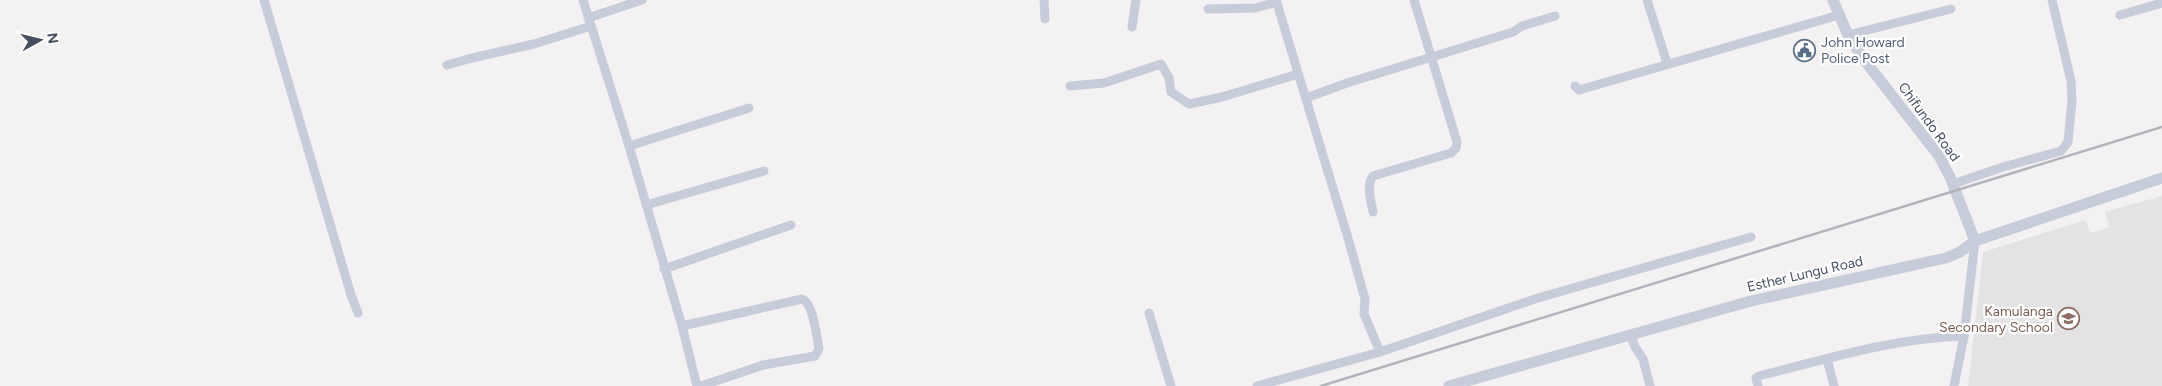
<svg xmlns="http://www.w3.org/2000/svg" width="2162" height="386" font-family="Figtree,sans-serif">
  <style>
    .education { fill: #e5e2e3 }
    .lines { fill: none; stroke-linecap: round; stroke-linejoin: round }
    .minor { stroke: #c6ccda; stroke-width: 9 }
    .tertiary { stroke: #c6ccda; stroke-width: 11 }
    .rail { stroke: #b2b4bc; stroke-width: 2.5 }
    .labels { text-anchor: middle; dominant-baseline: central; stroke-width: 4.5; stroke-linejoin: round; paint-order: stroke }
    .service-label { font-size: 14px; fill: #4e5e75; stroke: #fff; text-anchor: start }
    .street-label { font-size: 14px; fill: #464e61; stroke: #fff }
    .education-label { font-size: 14px; fill: #785e54; stroke: #fff; text-anchor: end }
  </style>
  <rect width="100%" height="100%" fill="#f3f1f1"/>
  <polygon class="education" points="2162,196 2162,386 1968,386 1983,252 2085,220 2091,233 2109,227 2105,212"/>
  <g class="lines">
    <g class="minor">
      <polyline points="264,0 351,295 358,313"/>
      <polyline points="583,0 629,146 682,326 697,386"/>
      <polyline points="1044,0 1045,19"/>
      <polyline points="1276,0 1348,238 1365,299 1364,314 1380,352"/>
      <polyline points="1647,0 1667,63"/>
      <polyline points="1208,9 1255,8 1277,2"/>
      <polyline points="2120,15 2162,3"/>
      <polyline points="588,18 642,0"/>
      <polyline points="1132,27 1136,0"/>
      <polyline points="1848,35 1951,9"/>
      <polyline points="447,65 472,58 534,44 591,26"/>
      <polyline points="1070,86 1104,83 1161,64 1169,78 1171,92 1189,104 1222,97 1298,74"/>
      <polyline points="1575,86 1579,90 1839,15"/>
      <polyline points="1306,98 1347,83 1513,32 1522,26 1555,16"/>
      <polyline points="629,146 749,108"/>
      <polyline points="1953,184 2003,167 2061,151 2068,142 2072,100 2071,81 2052,0"/>
      <polyline points="646,205 764,171"/>
      <path d="M1373,212C1371,201 1366,185 1373,176L1451,153L1456,148L1457,142L1414,0"/>
      <polyline points="664,269 791,225"/>
      <polyline points="1149,313 1171,386"/>
      <path d="M682,326L802,299C813,302 817,338 819,349L815,356L763,365L701,386"/>
      <polyline points="1630,334 1635,347 1643,359 1650,386"/>
      <polyline points="1827,359 1834,386"/>
      <polyline points="1257,386 1380,352 1538,298 1751,237"/>
      <path d="M1758,386L1756,378L1759,376C1827,359 1894,338 1964,336"/>
      <polyline points="1954,386 1964,336 1975,241"/>
    </g>
    <g class="tertiary">
      <polyline points="1833,0 1848,35 1862,57 1939,156 1950,177 1975,241"/>
      <polyline points="1449,386 1751,301 1946,258 1960,252 1975,241 2162,178"/>
    </g>
    <polyline class="rail" points="1321,386 2162,127"/>
  </g>
  <defs>
    <symbol id="civic-ring" viewBox="-11 -11 22 22"><circle r="9.5" fill="#fff" stroke="#5c6f8a" stroke-width="1.5"/><path d="M-.6-6.5H3V-4.5H.6V-3L4-1V1h2V6H-6V1h2V-1L-.6-3ZM-1.2 2.5V6h2.4V2.5Z" fill="#5c6f8a"/></symbol>
    <symbol id="school-ring" viewBox="-11 -11 22 22"><circle r="9.5" fill="#fff" stroke="#8d6e63" stroke-width="1.5"/><path d="M0-5L7-2L0 1L-7-2ZM-4 1L0 2.5L4 1V4Q0 6-4 4Z" fill="#8d6e63"/></symbol>
  </defs>
  <g fill-rule="evenodd">
    <use href="#civic-ring" x="1792" y="38" width="25" height="25"/>
    <use href="#school-ring" x="2056" y="306" width="25" height="25"/>
  </g>
  <g class="labels">
    <g class="service-label">
      <text x="1821" y="42">John Howard<tspan x="1821" dy="16">Police Post</tspan></text>
    </g>
    <g class="street-label">
      <text transform="translate(1929 122) rotate(54)">Chifundo Road</text>
      <text transform="translate(1805 274) rotate(-13)">Esther Lungu Road</text>
    </g>
    <g class="education-label">
      <text x="2053" y="311">Kamulanga<tspan x="2053" dy="16">Secondary School</tspan></text>
    </g>
  </g>
  <g transform="translate(40 40) rotate(82)" stroke="#ffffff" stroke-width="4" paint-order="stroke">
  <path d="M0-4L9 19L0 12L-9 19Z" fill="#464e61"/>
  <text y="-8" font-size="14" font-weight="bold" text-anchor="middle" fill="#464e61">N</text>
  </g>
</svg>
